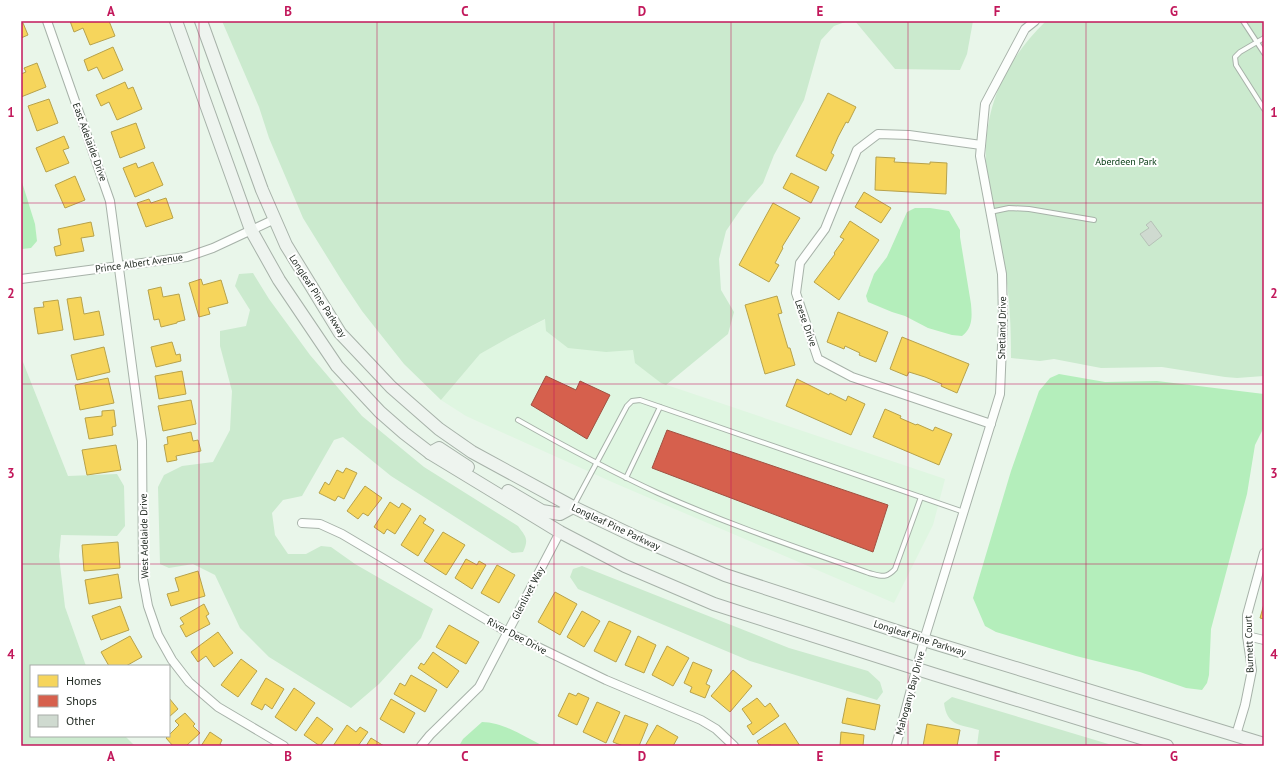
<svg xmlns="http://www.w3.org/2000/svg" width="1285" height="767" font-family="'PT Sans',sans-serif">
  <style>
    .built { fill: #dff6e1 }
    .green { fill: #cbeace }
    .water { fill: #b4eebb }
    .homes { fill: #f6d55c; stroke: #b7a24b }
    .shops { fill: #d6604d; stroke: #a05041 }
    .building { fill: #cfdad0; stroke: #b6c1b7 }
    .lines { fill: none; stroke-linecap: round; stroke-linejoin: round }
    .service-casing { stroke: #a7b2a9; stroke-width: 6 }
    .minor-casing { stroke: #a7b2a9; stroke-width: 10 }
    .secondary-casing { stroke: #a7b2a9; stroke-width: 14 }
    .service { stroke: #fcfefc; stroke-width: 4 }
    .minor { stroke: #fcfefc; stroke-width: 8 }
    .secondary { stroke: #eef4ef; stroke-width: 12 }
    .grid { fill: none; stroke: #c2185b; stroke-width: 1; stroke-opacity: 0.55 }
    .labels { text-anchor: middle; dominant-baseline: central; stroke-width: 4; stroke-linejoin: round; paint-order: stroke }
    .street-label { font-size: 10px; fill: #232c24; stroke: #fff }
    .park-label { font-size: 10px; fill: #00370e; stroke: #fff }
    .neatline { fill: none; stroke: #c2185b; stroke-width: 1.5 }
    .grid-label { font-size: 13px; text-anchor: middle; font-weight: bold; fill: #c2185b }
  </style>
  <rect width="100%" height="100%" fill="#e9f6ea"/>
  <polygon class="built" points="546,319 633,350 661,383 945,479 933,525 894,603 612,482 466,416 441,400 480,354 510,337"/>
  <g class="green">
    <polygon points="222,21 848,21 834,26 821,40 804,100 774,155 763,183 743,206 726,231 719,259 721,290 734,312 728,334 666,385 661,383 635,363 633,350 606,352 568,348 546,331 545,319 510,337 480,354 441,400 404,364 362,311 342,281 303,218 269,138 259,107"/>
    <polygon points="855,21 973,21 967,54 960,70 895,69"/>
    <path d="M1046,21H1264V376L1237,378L1225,377L1162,367L1101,368L1054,359L1040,361L1011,358C1011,328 1010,299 1005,270C1001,247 996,224 992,201C990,188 987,175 986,162C984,105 1006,60 1046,21Z"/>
    <path d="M253,273L269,299L310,355L362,416L424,467L518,526C526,537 529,539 523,552L512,553L391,476L343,437L334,440L302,496L283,500L272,513L275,535L288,554H306L321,546L331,547L355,564L433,609L421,638L379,684L351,708L269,657L240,628L215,575L193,564L169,568L160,564L158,487L164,475L182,466L213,462L230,430L232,391L220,346V331L246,326L250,310L235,286L239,274Z"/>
    <polygon points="21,357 68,476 117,474 124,486 125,526 117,536 61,535 59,556 65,607 86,666 31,666 31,736 125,736 135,746 21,746"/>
    <polygon points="582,566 789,648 868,671 880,682 883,692 877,700 750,661 578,589 570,577 573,569"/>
    <path d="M952,697L1115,746H977L979,730C959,724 947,726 944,703Z"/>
  </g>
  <g class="water">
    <polygon points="21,179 35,224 37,241 31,248 22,249"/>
    <path d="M915,208H930L949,211L960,230V237L971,304C972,316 973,328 962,336L952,335L928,328L905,316L892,312L868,302L866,296L874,274L887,257L907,212Z"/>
    <polygon points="1059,374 1105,382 1157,381 1264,394 1264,427 1255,445 1247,494 1211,629 1209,675 1207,683 1202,690 1186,688 1140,672 1076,656 996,632 985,626 973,598 1011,471 1039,391 1050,378"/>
    <path d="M482,722C503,722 525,737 543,746H459L463,739Z"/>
  </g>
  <g class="homes">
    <polygon points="70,21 109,21 115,36 90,45 83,28 74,32"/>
    <polygon points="23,23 28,35 21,38 21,24"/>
    <polygon points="113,47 123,70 103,79 97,67 88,71 84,60"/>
    <polygon points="37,63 46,87 21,97 21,74 26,72 24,68"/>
    <polygon points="125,82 128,89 133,87 142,109 117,120 109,102 101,106 96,95"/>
    <polygon points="828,93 856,107 848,123 846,122 838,137 831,153 834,155 826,171 796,156"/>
    <polygon points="49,99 58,123 37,131 28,106"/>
    <polygon points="136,123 145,148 120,158 111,132"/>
    <polygon points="64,136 69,148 63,150 69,163 46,172 36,148"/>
    <polygon points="876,157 895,158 894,162 930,164 930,162 947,163 946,194 875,190"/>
    <polygon points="153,162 163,185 135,197 123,168 136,163 138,168"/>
    <polygon points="791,173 819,187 811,203 783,188"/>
    <polygon points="75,176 85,200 65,208 55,185"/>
    <polygon points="864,192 891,208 881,223 855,207"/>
    <polygon points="166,198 173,218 146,227 137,203 149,199 151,203"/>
    <polygon points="773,203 800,218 782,247 783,248 775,263 779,265 769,282 739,265"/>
    <polygon points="850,221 879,240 839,300 814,282 835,254 834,253 844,239 840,237"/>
    <polygon points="91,222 94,236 81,238 84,251 56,256 54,247 61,245 58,229"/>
    <polygon points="201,279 203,285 221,280 228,303 208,308 210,314 199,317 189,283"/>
    <polygon points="161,287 163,297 179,294 185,320 177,322 177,323 161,327 159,319 154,320 148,290"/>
    <polygon points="777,296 782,313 778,314 788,348 790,348 795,365 765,374 745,305"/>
    <polygon points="81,297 84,314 99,311 104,335 74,340 67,299"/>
    <polygon points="58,300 63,330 38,334 34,308 44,307 43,302"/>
    <polygon points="838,312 888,332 876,362 859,355 860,353 845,346 844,349 827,342"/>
    <polygon points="902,337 969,364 957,393 941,386 942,384 925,377 909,372 907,376 890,369"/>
    <polygon points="172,342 176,355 180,354 181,361 156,367 151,347"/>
    <polygon points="104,347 110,372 77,380 71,355"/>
    <polygon points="182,371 186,394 159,399 155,376"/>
    <polygon points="108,378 114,403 80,410 75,385"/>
    <polygon points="797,379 829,395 830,393 846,401 848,396 865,404 851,435 786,406"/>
    <polygon points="191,400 196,424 163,431 158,406"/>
    <polygon points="885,409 901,416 900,418 916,425 917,424 933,431 935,427 952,434 939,465 873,437"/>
    <polygon points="114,410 116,426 112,427 113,435 89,439 85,418 102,416 102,411"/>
    <polygon points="191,432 193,441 198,440 201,451 176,456 177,460 167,462 164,445 168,444 167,437"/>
    <polygon points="116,445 121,470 87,475 82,450"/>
    <polygon points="346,468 357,473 344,499 338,496 335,501 319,493 325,482 329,485 337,470 343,473"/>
    <polygon points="365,486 382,498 368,516 363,513 358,519 347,511"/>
    <polygon points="390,502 399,508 402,503 411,509 395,534 387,529 384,534 374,527"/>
    <polygon points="420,515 426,519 423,523 434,530 418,556 401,545"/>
    <polygon points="443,532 465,545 446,575 424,561"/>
    <polygon points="118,542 120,568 84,571 82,545"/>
    <polygon points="466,559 477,565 479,561 486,565 472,589 455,578"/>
    <polygon points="497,565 515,575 499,603 481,593"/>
    <polygon points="198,571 205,596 171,606 167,594 179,591 175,578"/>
    <polygon points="118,574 122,598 89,604 85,580"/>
    <polygon points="555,592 577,604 560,635 538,622"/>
    <polygon points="204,604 209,614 206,616 210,624 186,637 180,626 184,624 180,618"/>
    <polygon points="1264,604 1264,619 1260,618"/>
    <polygon points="120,606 129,630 101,640 92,616"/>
    <polygon points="582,611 600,621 584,647 567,637"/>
    <polygon points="609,621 631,631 616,662 594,651"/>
    <polygon points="449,625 479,642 466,664 436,647"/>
    <polygon points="218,632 233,653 214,667 206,656 198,662 191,652"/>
    <polygon points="130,636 142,657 126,666 109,666 101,652"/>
    <polygon points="638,636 656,645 644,673 625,665"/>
    <polygon points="667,646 689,658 673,686 652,675"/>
    <polygon points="433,652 459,671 447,688 418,668 421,663 424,665"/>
    <polygon points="241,659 257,671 238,697 221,685"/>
    <polygon points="693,662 712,670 706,684 710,686 705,698 690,692 692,687 684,683"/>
    <polygon points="733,670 752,686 730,712 711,696"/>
    <polygon points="411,675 437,690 425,712 394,694 400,683 405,686"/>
    <polygon points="266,678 284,689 272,709 265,704 262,710 251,704"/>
    <polygon points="294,688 315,703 296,731 275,717"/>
    <polygon points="569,693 576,696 578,693 589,698 577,725 558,716"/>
    <polygon points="169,698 178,709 169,717"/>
    <polygon points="757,698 765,707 770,703 779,716 753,735 747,726 752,723 742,709"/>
    <polygon points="847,698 880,705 875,730 842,723"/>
    <polygon points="391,699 415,713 404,733 380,719"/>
    <polygon points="597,702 620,712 606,743 583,732"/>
    <polygon points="185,713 195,724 193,726 200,733 186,746 173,746 166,738 179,725 175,721"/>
    <polygon points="625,715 648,724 639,746 623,746 613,742"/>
    <polygon points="317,717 333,729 320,746 304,735"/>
    <polygon points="785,723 800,746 771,746 771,745 760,746 757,741"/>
    <polygon points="927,724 960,730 957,746 923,746"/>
    <polygon points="347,725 356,732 360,727 368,732 358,746 333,746"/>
    <polygon points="657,725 678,737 673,746 645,746"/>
    <polygon points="210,732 222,740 220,744 223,746 201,746"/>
    <polygon points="841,732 864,735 863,746 840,746"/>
    <polygon points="371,738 384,746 366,746"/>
  </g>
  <g class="shops">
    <polygon points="546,376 576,390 580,381 610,395 587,439 531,405"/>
    <polygon points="667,430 888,505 873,552 652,468"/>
  </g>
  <polygon class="building" points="1151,221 1162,236 1149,246 1140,234 1149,228 1146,225"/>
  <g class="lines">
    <defs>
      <g id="service">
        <polyline points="1243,21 1264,53"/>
        <polyline points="1264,38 1240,52 1235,57 1236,65 1264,109"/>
        <polyline points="990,212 1009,208 1029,209 1094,220"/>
        <path d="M518,420C564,446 610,471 658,493C727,524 798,548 869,573C881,576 886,579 895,569L921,497"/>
        <polyline points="626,478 660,407"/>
        <polyline points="574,505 627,406 632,401 640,400 964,512"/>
      </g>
      <g id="minor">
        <polyline points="47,21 110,201 142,441 143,579 148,606 158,635 172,660 189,682 218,707 284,746"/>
        <polyline points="981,145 909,135 878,134 857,150 825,229 800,263 796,293 818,359 852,377 991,424"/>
        <polyline points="21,279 187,257 213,248 275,219"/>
        <polyline points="302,523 320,524 342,534 507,632 606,680 701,720 716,729 734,746"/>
        <polyline points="1247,636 1264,640"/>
        <polyline points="1236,735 1245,705 1252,670 1247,636 1247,615 1264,553"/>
        <polyline points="421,746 430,735 479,687 560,532"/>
        <polyline points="896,746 924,640 1000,394 1003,321 1002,274 980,156 985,104 1025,29 1035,21"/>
      </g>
      <g id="secondary">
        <polyline points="176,21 251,230 279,280 337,366 380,412 404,433 430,453 560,532 625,566 714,604 933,674 1167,746"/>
        <polyline points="201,21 262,190 286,245 340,333 391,387 439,429 472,452 573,507 638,538 725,575 924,640 1264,744"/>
        <polyline points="430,453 439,448 468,467"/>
        <polyline points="508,491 542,511 560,514 573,507"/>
      </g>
    </defs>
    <use href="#service" class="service-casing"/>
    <use href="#minor" class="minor-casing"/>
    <use href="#secondary" class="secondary-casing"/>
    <use href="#service" class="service"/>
    <use href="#minor" class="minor"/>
    <use href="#secondary" class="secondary"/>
  </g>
  <path class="grid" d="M199,21V746M377,21V746M554,21V746M731,21V746M908,21V746M1086,21V746M21,203H1264M21,384H1264M21,564H1264"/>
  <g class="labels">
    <g class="street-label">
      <text transform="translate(90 142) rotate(70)">East Adelaide Drive</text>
      <text transform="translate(139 263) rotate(-8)">Prince Albert Avenue</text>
      <text transform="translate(318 296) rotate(57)">Longleaf Pine Parkway</text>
      <text transform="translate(806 323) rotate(71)">Leese Drive</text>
      <text transform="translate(1002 328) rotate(-89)">Shetland Drive</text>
      <text transform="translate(616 527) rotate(25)">Longleaf Pine Parkway</text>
      <text transform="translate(144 536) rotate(-91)">West Adelaide Drive</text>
      <text transform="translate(528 593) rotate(-62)">Glenlivet Way</text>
      <text transform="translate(517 636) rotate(28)">River Dee Drive</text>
      <text transform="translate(920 638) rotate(18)">Longleaf Pine Parkway</text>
      <text transform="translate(1249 644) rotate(-92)">Burnett Court</text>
      <text transform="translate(910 693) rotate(-75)">Mahogany Bay Drive</text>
    </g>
    <g class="park-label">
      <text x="1126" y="161">Aberdeen Park</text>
    </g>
  </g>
  <rect width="1285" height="767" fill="none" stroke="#ffffff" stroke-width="44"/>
  <rect x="30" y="665" width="140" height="72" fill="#ffffff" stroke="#a7aba7"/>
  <rect x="38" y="675" width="20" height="12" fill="#f6d55c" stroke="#a7aba7"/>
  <text x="66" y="685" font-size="12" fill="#232c24">Homes</text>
  <rect x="38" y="695" width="20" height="12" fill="#d6604d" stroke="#a7aba7"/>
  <text x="66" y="705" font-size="12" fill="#232c24">Shops</text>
  <rect x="38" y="715" width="20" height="12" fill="#cfdad0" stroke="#a7aba7"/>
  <text x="66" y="725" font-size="12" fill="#232c24">Other</text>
  <rect x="22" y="22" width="1241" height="723" class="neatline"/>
  <g class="grid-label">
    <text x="111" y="16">A</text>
    <text x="288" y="16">B</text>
    <text x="465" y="16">C</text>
    <text x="642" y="16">D</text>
    <text x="820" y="16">E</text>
    <text x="997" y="16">F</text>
    <text x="1174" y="16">G</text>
    <text x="11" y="117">1</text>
    <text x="1274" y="117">1</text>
    <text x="11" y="298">2</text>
    <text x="1274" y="298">2</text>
    <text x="11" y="478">3</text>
    <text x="1274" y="478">3</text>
    <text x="11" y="659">4</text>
    <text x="1274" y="659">4</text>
    <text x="111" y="761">A</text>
    <text x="288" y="761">B</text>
    <text x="465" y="761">C</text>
    <text x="642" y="761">D</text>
    <text x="820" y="761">E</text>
    <text x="997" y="761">F</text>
    <text x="1174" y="761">G</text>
  </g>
</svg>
